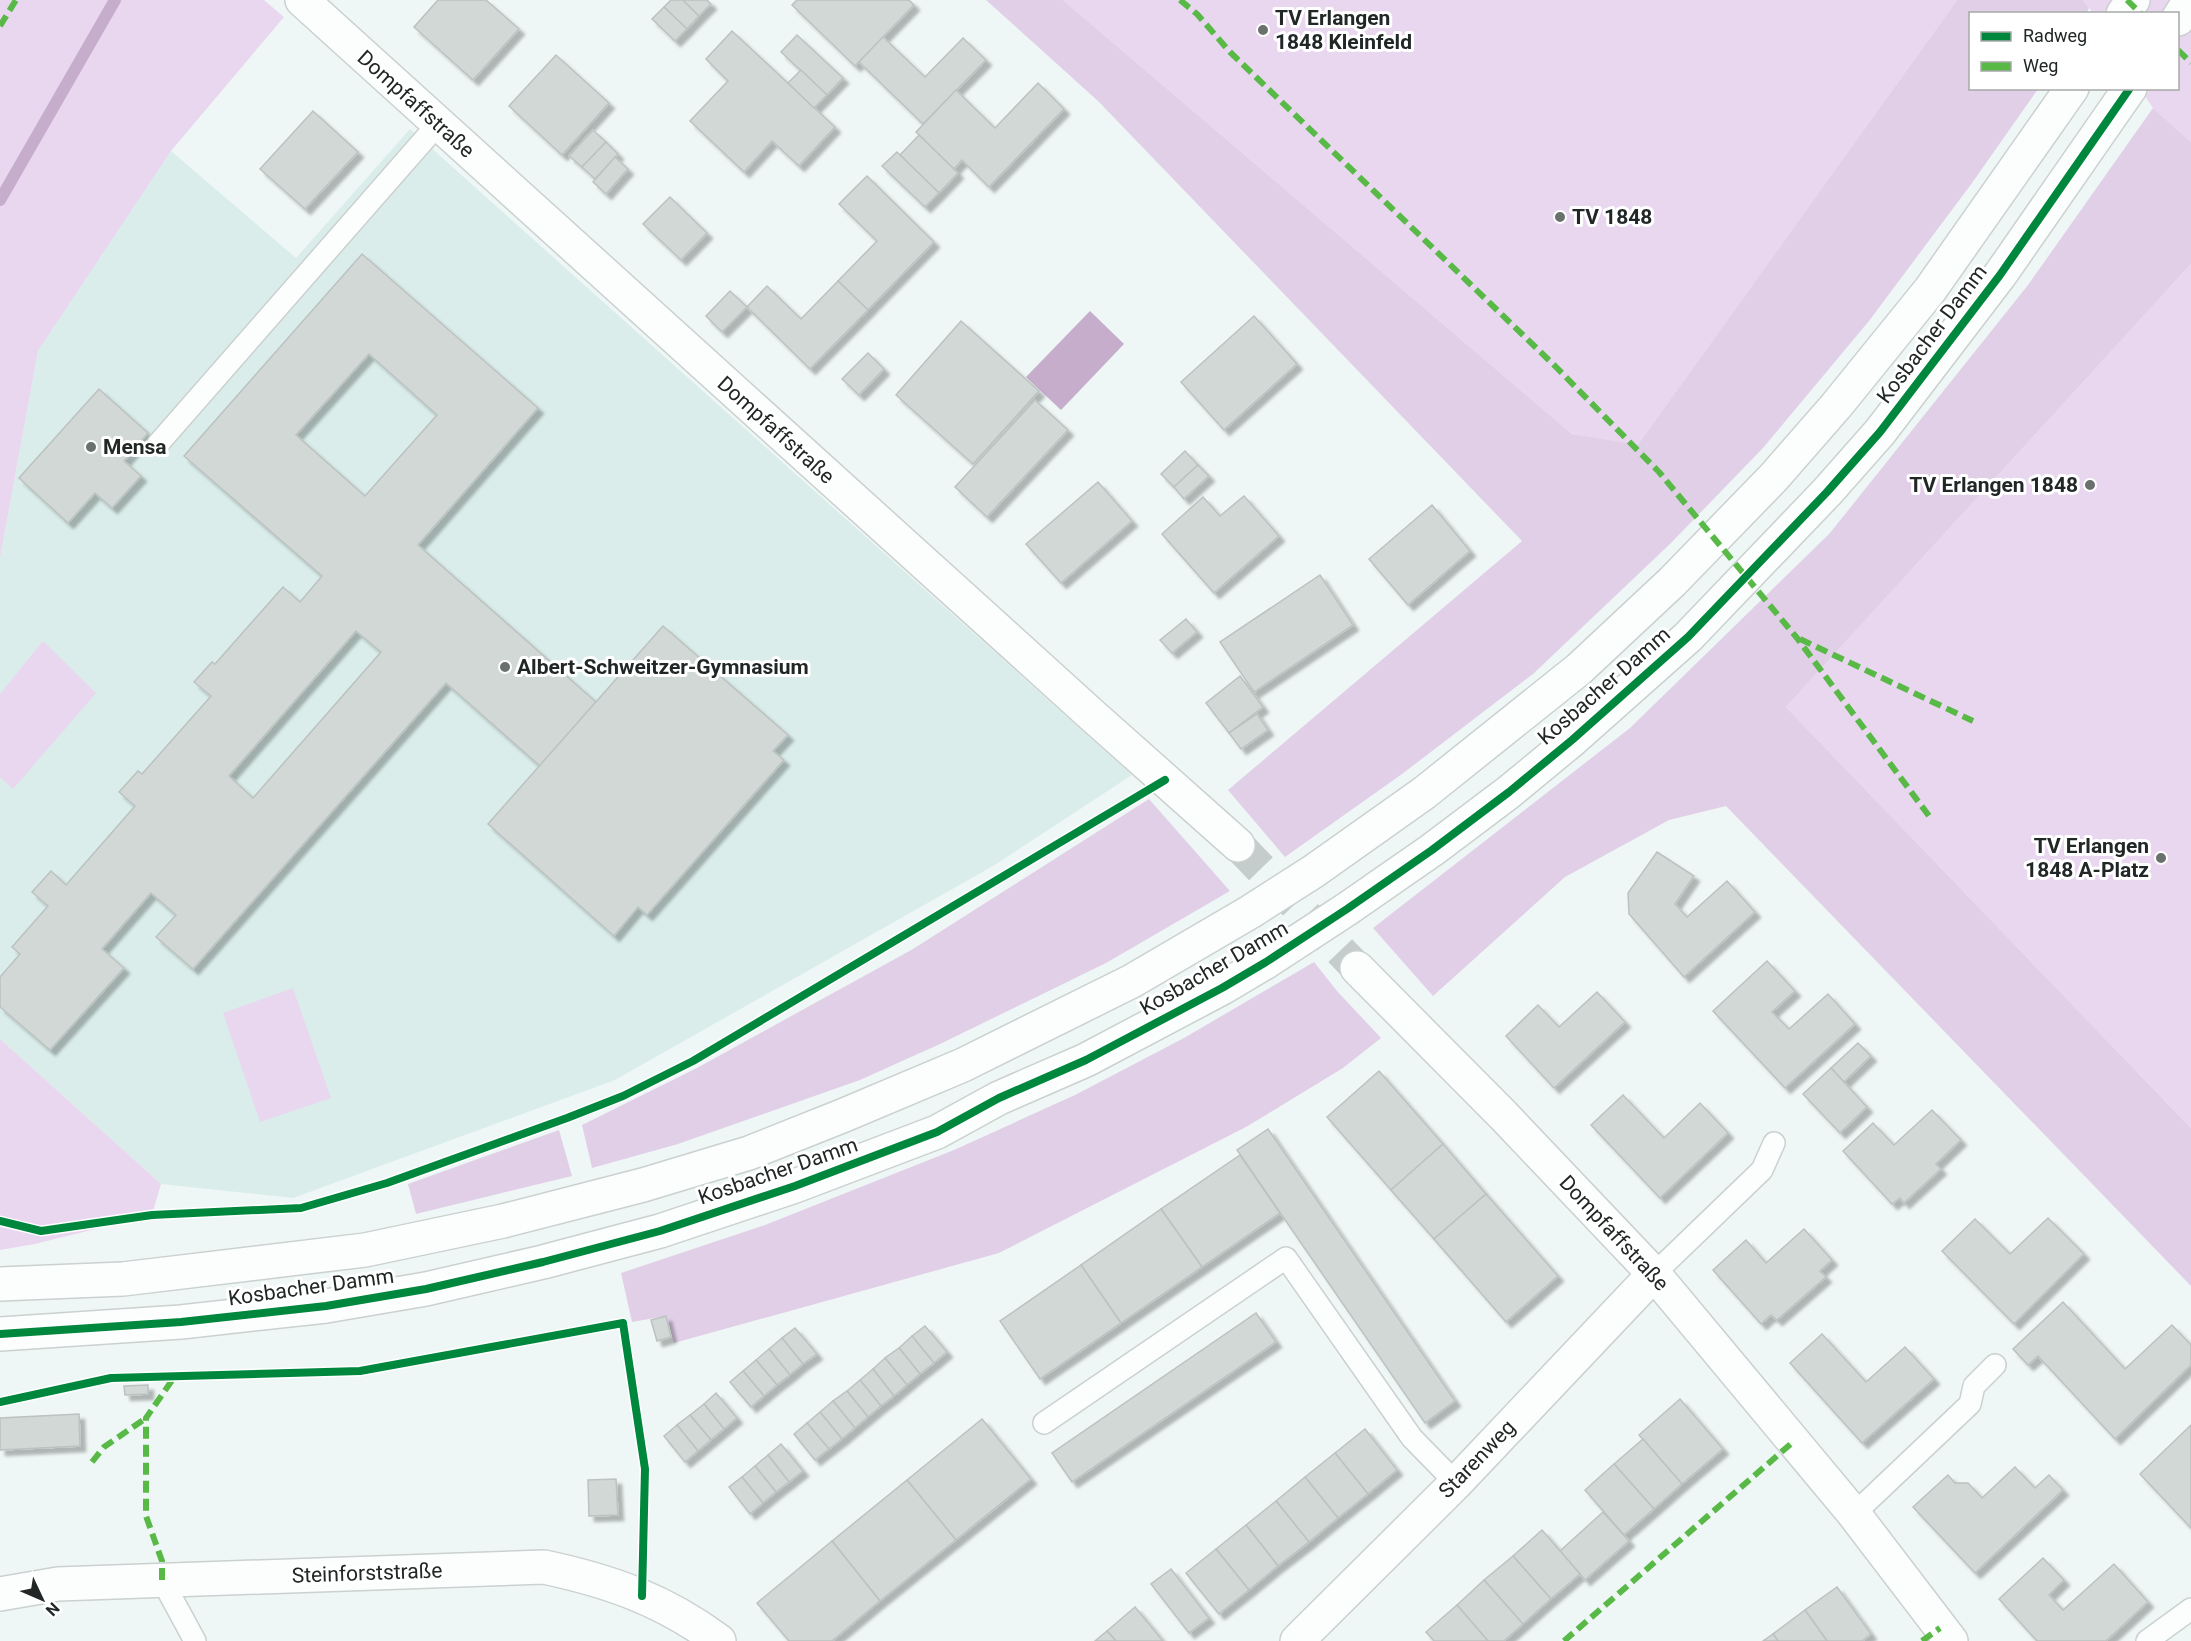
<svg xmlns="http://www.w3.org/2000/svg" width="2191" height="1641" viewBox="0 0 2191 1641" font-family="Roboto,sans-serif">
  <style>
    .built { fill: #daedea }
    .green { fill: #e9d7f0 }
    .forest { fill: #e1cfe8 }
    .water { fill: #c6adcc }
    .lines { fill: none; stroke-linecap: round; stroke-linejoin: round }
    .stream { stroke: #c6adcc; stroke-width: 12 }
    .building { fill: #d1d8d6; stroke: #bbc2c0; stroke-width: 1.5; fill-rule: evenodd; filter: url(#shadow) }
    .minor-tunnel { stroke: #c5cdcc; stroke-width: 33; stroke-dasharray: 33 16; stroke-linecap: butt }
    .service-casing { stroke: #cad1cf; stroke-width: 24 }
    .minor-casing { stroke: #cad1cf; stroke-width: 36 }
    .tertiary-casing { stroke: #cad1cf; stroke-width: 36 }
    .service { stroke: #fcfefe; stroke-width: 21 }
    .minor { stroke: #fcfefe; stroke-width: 33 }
    .tertiary { stroke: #fcfefe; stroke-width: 33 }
    .quiet { stroke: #58b947; stroke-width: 6; stroke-dasharray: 12 6; stroke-linecap: butt }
    .cycleway-casing { stroke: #fff; stroke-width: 11 }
    .cycleway { stroke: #00873e; stroke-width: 8 }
    .poi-dot { fill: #69706e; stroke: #fff; stroke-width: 2 }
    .labels { text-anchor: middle; stroke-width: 6; stroke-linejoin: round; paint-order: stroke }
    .poi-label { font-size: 21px; font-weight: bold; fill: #212726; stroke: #fff; text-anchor: start }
    .street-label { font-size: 21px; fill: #212726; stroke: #fff }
  </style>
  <defs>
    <filter id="shadow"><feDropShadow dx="5.5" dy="5.5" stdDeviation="1.5" flood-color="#0004"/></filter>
  </defs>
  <rect width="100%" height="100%" fill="#eef7f5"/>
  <polygon class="built" points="410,129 1132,775 993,866 615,1080 293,1198 161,1184 0,1039 0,558 38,351 171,151 296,258"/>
  <g class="green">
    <polygon points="0,0 264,0 284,17 171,151 38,351 0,558"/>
    <polygon points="1063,0 1957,0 1638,446 1572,434"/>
    <polygon points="2083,0 2191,0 2191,142 2153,108 2140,89 2178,88 2178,14 2093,13"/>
    <polygon points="2191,264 2191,1128 1786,707"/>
    <polygon points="43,641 96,693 13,789 0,777 0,694"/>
    <polygon points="293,988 331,1098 260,1122 223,1013"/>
    <polygon points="0,1039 161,1184 152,1215 35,1244 0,1250"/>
  </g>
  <g class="forest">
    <polygon points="986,0 1063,0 1572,434 1638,445 1957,0 2083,0 2089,8 2086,14 1970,14 1970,88 2038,89 1972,183 1869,321 1763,448 1670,544 1533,674 1402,774 1285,857 1228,790 1522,541 1098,101"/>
    <polygon points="2153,108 2191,142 2191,264 1786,707 2191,1128 2191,1286 1726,806 1669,820 1565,877 1433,996 1373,928 1630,728 1830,533 2028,285"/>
    <polygon points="1149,799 1230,891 1106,963 940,1044 860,1080 678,1144 592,1168 582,1125 697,1068 913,949"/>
    <polygon points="1314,962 1337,991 1381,1038 1343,1068 1246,1127 999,1253 674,1343 666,1316 632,1322 621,1273 765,1225 954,1150 1075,1095 1184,1038"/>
    <polygon points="559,1130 572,1176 416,1214 408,1184"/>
  </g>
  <polygon class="water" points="1090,311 1124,344 1061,410 1026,377"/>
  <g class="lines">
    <polyline class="stream" points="0,200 115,0"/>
  </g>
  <g class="building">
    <polygon points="438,0 486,0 519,29 473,80 414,27"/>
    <polygon points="671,0 683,0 699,16 687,29 664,7"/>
    <polygon points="683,0 707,0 711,4 699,16"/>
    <polygon points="797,0 909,0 914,5 855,66 792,5"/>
    <polygon points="664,7 687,29 675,41 652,19"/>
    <polygon points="732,31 835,127 799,166 772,141 744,172 690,121 728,81 706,59"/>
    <polygon points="797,35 843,78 827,95 781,52"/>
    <polygon points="883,37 925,77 963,38 986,60 923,124 859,62"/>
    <polygon points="556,55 609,103 562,155 509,106"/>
    <polygon points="801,70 827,95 814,108 788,83"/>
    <polygon points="1038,83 1064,109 989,187 962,160 954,169 916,132 956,90 995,128"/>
    <polygon points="313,111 358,152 305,209 260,169"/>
    <polygon points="593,130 606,142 582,167 569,156"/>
    <polygon points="919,135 958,173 939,193 900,155"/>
    <polygon points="606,142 618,154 595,179 582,167"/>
    <polygon points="897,152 939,193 925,207 882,166"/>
    <polygon points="615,157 628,169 606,194 593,182"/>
    <polygon points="867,176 934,242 868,310 838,281 877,241 839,204"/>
    <polygon points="670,197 707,233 681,260 643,224"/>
    <path d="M362,254L538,408L418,545L596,702L540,766L446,683L193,969L156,937L176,915L151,893L102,949L124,968L50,1050L0,1007V977L20,954L12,947L48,906L32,892L51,871L66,885L135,806L119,792L138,771L142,774L211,696L194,682L212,662L215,664L283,587L300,602L322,576L184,456ZM369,354L437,415L365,496L296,435ZM356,631L381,652L253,798L229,776Z"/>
    <polygon points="838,281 868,310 810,369 747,307 767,286 801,319"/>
    <polygon points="730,291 747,307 722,332 706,316"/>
    <polygon points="1254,316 1297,364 1224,430 1181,382"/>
    <polygon points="961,321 1039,391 973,464 896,395"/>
    <polygon points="868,353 884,369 859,395 842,379"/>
    <polygon points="99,389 148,433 124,461 141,476 112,508 95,493 68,523 19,478"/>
    <polygon points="1035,400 1068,430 987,517 955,487"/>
    <polygon points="1185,451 1198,465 1174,487 1161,474"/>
    <polygon points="1198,465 1209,476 1184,499 1174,487"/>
    <polygon points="1098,482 1132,521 1061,583 1026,544"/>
    <polygon points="1244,496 1279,536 1214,593 1162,534 1203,497 1220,516"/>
    <polygon points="1432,505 1470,551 1408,605 1369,559"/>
    <polygon points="1320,575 1353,625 1254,692 1220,642"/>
    <polygon points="1186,619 1197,632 1172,653 1160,640"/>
    <polygon points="663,626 788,735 773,751 784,760 647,915 638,907 614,936 488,824"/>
    <polygon points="1240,676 1263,707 1229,733 1206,703"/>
    <polygon points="1257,714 1268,730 1241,749 1229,733"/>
    <polygon points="1657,852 1694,876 1675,904 1687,917 1727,881 1755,912 1684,977 1629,914 1628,893"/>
    <polygon points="1767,961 1795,991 1772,1012 1789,1029 1828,994 1855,1024 1785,1088 1713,1011"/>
    <polygon points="1597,992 1625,1022 1554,1088 1506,1036 1538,1005 1559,1027"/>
    <polygon points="1858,1043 1871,1056 1844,1082 1831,1068"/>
    <polygon points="1831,1068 1867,1107 1840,1133 1803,1094"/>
    <polygon points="1379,1071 1443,1144 1391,1190 1327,1117"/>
    <polygon points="1623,1095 1664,1138 1700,1103 1728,1133 1660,1198 1591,1125"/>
    <polygon points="1932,1110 1961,1140 1936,1164 1941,1169 1904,1203 1900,1198 1892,1204 1843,1151 1873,1123 1894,1145"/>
    <polygon points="1268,1129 1455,1401 1425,1423 1237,1150"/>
    <polygon points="1443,1144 1486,1194 1434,1239 1391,1190"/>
    <polygon points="1240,1155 1280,1213 1202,1267 1161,1209"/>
    <polygon points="1486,1194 1558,1276 1506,1322 1434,1239"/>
    <polygon points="1161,1209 1202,1267 1121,1323 1081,1265"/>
    <polygon points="2048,1218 2084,1254 2014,1324 1942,1251 1975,1219 2010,1254"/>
    <polygon points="1804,1229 1832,1260 1820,1271 1826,1277 1777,1320 1771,1315 1761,1324 1713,1270 1746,1240 1766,1263"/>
    <polygon points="1081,1265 1121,1323 1040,1379 1000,1321"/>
    <polygon points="2063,1302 2125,1369 2172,1325 2191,1345 2191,1365 2115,1439 2038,1356 2028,1365 2013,1349"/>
    <polygon points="1256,1313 1276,1342 1072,1482 1052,1453"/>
    <polygon points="666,1316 671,1337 657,1341 651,1320"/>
    <polygon points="925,1326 947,1352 934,1363 912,1336"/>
    <polygon points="795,1328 817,1354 803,1364 782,1338"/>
    <polygon points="1822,1334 1866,1382 1905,1347 1934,1379 1862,1443 1790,1363"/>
    <polygon points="912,1336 934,1363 920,1374 899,1348"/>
    <polygon points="782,1338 803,1364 790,1375 769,1349"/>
    <polygon points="899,1348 920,1374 907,1385 885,1358"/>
    <polygon points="769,1349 790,1375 777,1385 756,1360"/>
    <polygon points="885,1358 907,1385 894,1396 873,1369"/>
    <polygon points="756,1360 777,1385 764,1396 743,1371"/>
    <polygon points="873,1369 894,1396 881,1406 860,1380"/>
    <polygon points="743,1371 764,1396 751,1407 730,1382"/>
    <polygon points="860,1380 881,1406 868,1417 847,1391"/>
    <polygon points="148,1385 148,1394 125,1395 124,1386"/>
    <polygon points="847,1391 868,1417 855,1428 833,1401"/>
    <polygon points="716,1393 737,1418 724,1429 704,1404"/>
    <polygon points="1680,1399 1723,1449 1682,1484 1639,1435"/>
    <polygon points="833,1401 855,1428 842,1439 820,1412"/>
    <polygon points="704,1404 724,1429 711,1440 690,1415"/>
    <polygon points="820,1412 842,1439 829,1449 807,1423"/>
    <polygon points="79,1414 80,1446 0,1450 0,1418"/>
    <polygon points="690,1415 711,1440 698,1451 677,1425"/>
    <polygon points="982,1419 1031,1479 956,1540 907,1480"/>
    <polygon points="807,1423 829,1449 815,1460 794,1434"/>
    <polygon points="677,1425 698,1451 685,1462 664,1436"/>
    <polygon points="2191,1425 2191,1528 2140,1474"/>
    <polygon points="1365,1429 1397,1470 1368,1494 1335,1453"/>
    <polygon points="1643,1439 1682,1484 1654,1509 1614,1464"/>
    <polygon points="781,1444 803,1471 789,1482 768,1455"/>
    <polygon points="1335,1453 1368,1494 1338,1518 1305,1477"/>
    <polygon points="768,1455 789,1482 776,1492 755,1466"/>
    <polygon points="1614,1464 1654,1509 1624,1535 1585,1490"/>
    <polygon points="755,1466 776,1492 763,1503 742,1477"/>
    <polygon points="2015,1467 2035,1488 2049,1475 2063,1490 1975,1573 1913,1507 1948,1475 1955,1483 1968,1483 1982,1498"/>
    <polygon points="742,1477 763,1503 750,1514 729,1487"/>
    <polygon points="1305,1477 1338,1518 1309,1542 1276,1501"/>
    <polygon points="616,1479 618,1515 589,1516 588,1480"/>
    <polygon points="907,1480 956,1540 880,1601 832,1541"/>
    <polygon points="1276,1501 1309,1542 1278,1566 1246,1525"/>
    <polygon points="1603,1512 1629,1541 1585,1580 1560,1551"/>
    <polygon points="1246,1525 1278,1566 1249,1590 1216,1549"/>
    <polygon points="1542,1530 1580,1574 1551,1599 1513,1556"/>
    <polygon points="832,1541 880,1601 832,1641 789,1641 757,1603"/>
    <polygon points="1216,1549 1249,1590 1219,1614 1186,1573"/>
    <polygon points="1513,1556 1551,1599 1523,1624 1484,1580"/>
    <polygon points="2043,1558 2064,1580 2049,1595 2063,1610 2114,1564 2148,1602 2106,1641 2037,1641 1999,1599"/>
    <polygon points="1171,1569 1209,1618 1189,1633 1151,1584"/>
    <polygon points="1484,1580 1523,1624 1504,1641 1488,1641 1457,1605"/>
    <polygon points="1837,1587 1871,1634 1862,1641 1827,1641 1805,1610"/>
    <polygon points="1457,1605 1488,1641 1434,1641 1426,1632"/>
    <polygon points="1135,1607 1163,1641 1116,1641 1107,1631"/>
    <polygon points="1805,1610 1827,1641 1778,1641 1773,1634"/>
    <polygon points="1107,1631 1116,1641 1095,1641"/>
    <polygon points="1773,1634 1778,1641 1763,1641"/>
  </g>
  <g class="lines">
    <polyline class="minor-tunnel" points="1238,845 1357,968"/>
    <g class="service-casing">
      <g id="service">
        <polyline points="158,444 438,124"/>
        <polyline points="1654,1274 1762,1170 1774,1143"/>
        <polyline points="1044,1423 1286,1258 1412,1438 1456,1483"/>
        <polyline points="1854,1514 1970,1404 1974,1386 1995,1365"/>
        <polyline points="162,1580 195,1641"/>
        <polyline points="2147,1641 2191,1609"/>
      </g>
    </g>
    <g class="minor-casing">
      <g id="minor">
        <polyline points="302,0 1093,716 1238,845"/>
        <polyline points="1357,968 1503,1115 1654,1274 1854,1514 1951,1641"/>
        <path d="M0,1594L58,1584L544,1567C610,1581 664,1600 719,1641"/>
        <polyline points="1297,1641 1456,1483 1654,1274"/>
      </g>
    </g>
    <g class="tertiary-casing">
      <g id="tertiary">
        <polyline points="2123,14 2133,0"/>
        <polyline points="2178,19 2190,0"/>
        <polyline points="0,1284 123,1279 365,1250 503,1221 643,1185 749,1153 842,1116 963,1065 1132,981 1250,912 1314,871 1424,793 1579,669 1672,582 1774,477 1836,406 1930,290 2072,88"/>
        <polyline points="0,1334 181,1322 326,1306 426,1289 543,1262 660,1231 795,1186 937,1132 999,1098 1086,1060 1222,988 1266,962 1347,909 1432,850 1509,792 1572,740 1688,637 1827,492 1880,432 2000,275 2130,88"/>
      </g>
    </g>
    <use href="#service" class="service"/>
    <use href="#minor" class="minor"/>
    <use href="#tertiary" class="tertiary"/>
    <g class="quiet">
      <polyline points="1180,0 1197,14 1230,52 1555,366 1659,472 1797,638 1932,820"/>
      <polyline points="2127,0 2141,14"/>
      <polyline points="0,26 16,0"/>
      <polyline points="2178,50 2191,63"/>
      <polyline points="1800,639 1973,721"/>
      <polyline points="92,1462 104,1447 146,1418"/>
      <polyline points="162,1580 162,1561 146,1516 146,1418 175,1376"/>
      <polyline points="1564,1641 1793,1442"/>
      <polyline points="1922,1641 1940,1628"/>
    </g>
    <g class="cycleway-casing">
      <g id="cycleway">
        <polyline points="0,1221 41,1231 152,1215 301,1208 387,1183 567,1118 623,1096 693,1061 1165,780"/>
        <polyline points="0,1334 181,1322 326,1306 426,1289 543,1262 660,1231 795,1186 937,1132 999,1098 1086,1060 1222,988 1266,962 1347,909 1432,850 1509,792 1572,740 1688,637 1827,492 1880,432 2000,275 2130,88"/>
        <polyline points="0,1402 111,1378 360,1371 623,1323 645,1469 642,1596"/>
      </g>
    </g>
    <use href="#cycleway" class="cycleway"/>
  </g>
  <g class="poi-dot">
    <circle cx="1263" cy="30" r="6"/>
    <circle cx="1560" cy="217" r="6"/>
    <circle cx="91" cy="447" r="6"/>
    <circle cx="2090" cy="485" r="6"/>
    <circle cx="505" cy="667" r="6"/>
    <circle cx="2161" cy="858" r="6"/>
  </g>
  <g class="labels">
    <g class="poi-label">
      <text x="1275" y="25">TV Erlangen<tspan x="1275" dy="24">1848 Kleinfeld</tspan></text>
      <text x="1572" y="224">TV 1848</text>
      <text x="103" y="454">Mensa</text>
      <text x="2078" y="492" text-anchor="end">TV Erlangen 1848</text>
      <text x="517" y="674">Albert-Schweitzer-Gymnasium</text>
      <text x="2149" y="853" text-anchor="end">TV Erlangen<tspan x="2149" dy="24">1848 A-Platz</tspan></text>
    </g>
    <g class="street-label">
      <text transform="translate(416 104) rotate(42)" y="7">Dompfaffstraße</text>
      <text transform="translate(1932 334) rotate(-53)" y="7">Kosbacher Damm</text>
      <text transform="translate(776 430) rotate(42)" y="7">Dompfaffstraße</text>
      <text transform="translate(1604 686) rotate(-41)" y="7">Kosbacher Damm</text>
      <text transform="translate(1214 968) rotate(-30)" y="7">Kosbacher Damm</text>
      <text transform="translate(778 1171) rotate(-19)" y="7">Kosbacher Damm</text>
      <text transform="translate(1614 1233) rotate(47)" y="7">Dompfaffstraße</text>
      <text transform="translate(311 1287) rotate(-8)" y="7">Kosbacher Damm</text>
      <text transform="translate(1477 1459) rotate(-46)" y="7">Starenweg</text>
      <text transform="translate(367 1573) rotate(-2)" y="7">Steinforststraße</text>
    </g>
  </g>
  <rect x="1969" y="12" width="210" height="78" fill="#ffffff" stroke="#a6a9a8" stroke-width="1.5"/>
  <rect x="1981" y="32" width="30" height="9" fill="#00873e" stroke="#a6a9a8" stroke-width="1.5"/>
  <text x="2023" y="42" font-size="18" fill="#212726">Radweg</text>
  <rect x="1981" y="62" width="30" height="9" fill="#58b947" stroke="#a6a9a8" stroke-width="1.5"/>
  <text x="2023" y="72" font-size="18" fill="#212726">Weg</text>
  <g transform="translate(42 1599) rotate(134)" stroke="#ffffff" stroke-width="4.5" paint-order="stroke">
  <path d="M0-4.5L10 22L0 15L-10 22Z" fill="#212726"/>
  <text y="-9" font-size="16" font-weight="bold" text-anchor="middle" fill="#212726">N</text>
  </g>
</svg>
